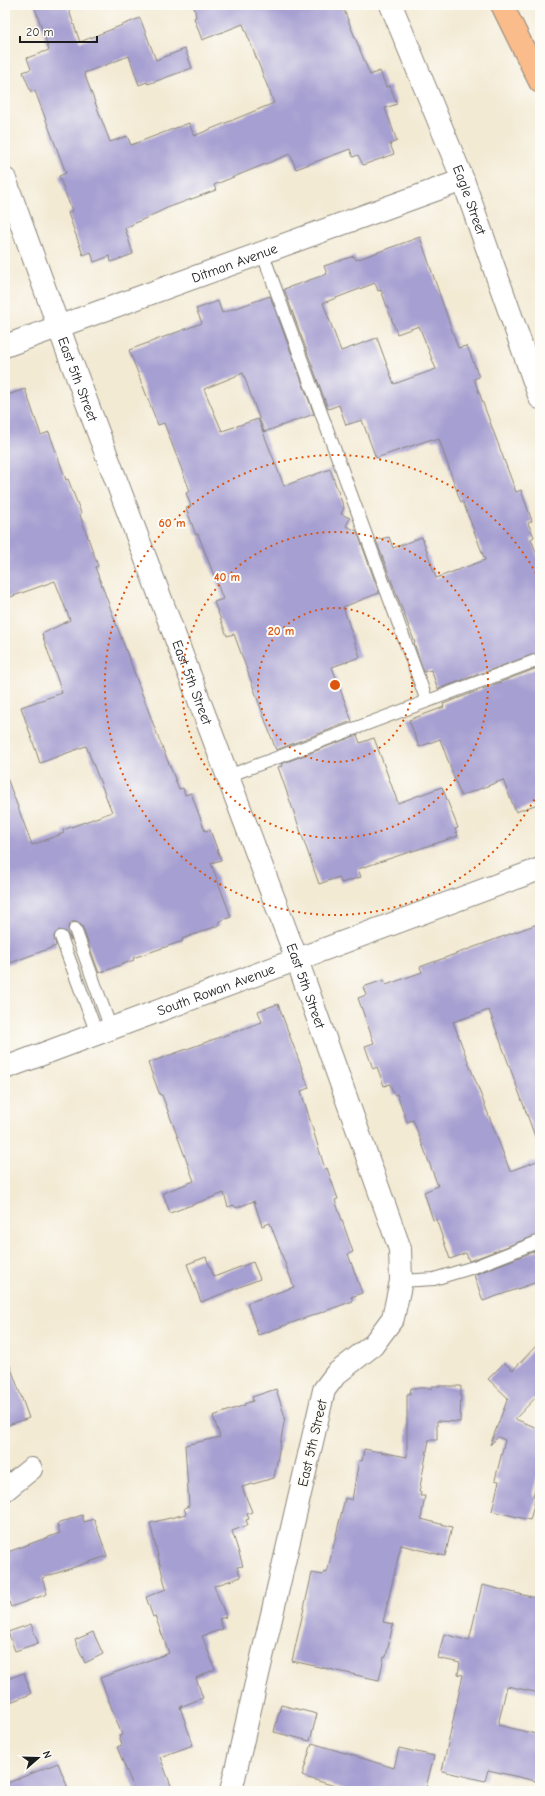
<svg xmlns="http://www.w3.org/2000/svg" width="545" height="1796" viewBox="0 0 545 1796" font-family="'Comic Neue',sans-serif">
  <style>
    .building { fill: #a69fd1; fill-rule: evenodd }
    .lines { fill: none; stroke-linecap: round; stroke-linejoin: round }
    .lane-casing { stroke: #888378; stroke-width: 14 }
    .street-casing { stroke: #888378; stroke-width: 24 }
    .highway-casing { stroke: #888378; stroke-width: 24 }
    .lane { stroke: #fff; stroke-width: 12 }
    .street { stroke: #fff; stroke-width: 22 }
    .highway { stroke: #fabc8b; stroke-width: 22 }
    .ring { fill: none; stroke: #de560d; stroke-width: 2; stroke-dasharray: 2 4 }
    .labels { text-anchor: middle; stroke-width: 4; stroke-linejoin: round; paint-order: stroke }
    .street-label { font-size: 14px; fill: #1c1c1c; stroke: #fdfcf7 }
    .centre { fill: #de560d; stroke: #fdfcf7; stroke-width: 2 }
    .ring-label { font-size: 12px; text-anchor: middle; font-weight: bold; fill: #de560d; stroke: #fdfcf7; stroke-width: 4; stroke-linejoin: round; paint-order: stroke }
  </style>
  <rect width="100%" height="100%" fill="#fdfcf7"/>
  <filter id="ink" filterUnits="userSpaceOnUse"><feTurbulence type="fractalNoise" baseFrequency=".025" numOctaves="2"/><feDisplacementMap in="SourceGraphic" scale="8" xChannelSelector="R" yChannelSelector="G"/><feConvolveMatrix kernelMatrix="1 2 1 2 8 2 1 2 1" color-interpolation-filters="sRGB"/></filter>
  <filter id="wash" filterUnits="userSpaceOnUse"><feTurbulence type="fractalNoise" baseFrequency=".012" numOctaves="4" result="noise"/><feDisplacementMap in="SourceGraphic" scale="16" xChannelSelector="R" yChannelSelector="G"/><feGaussianBlur stdDeviation="0.9" result="paint"/><feColorMatrix in="noise" values="0 0 0 0 0 0 0 0 0 0 0 0 0 0 0 0 0 1.4 0 .05"/><feComposite in="paint" operator="in"/></filter>
  <g filter="url(#wash)">
    <rect width="100%" height="100%" fill="#f3ead4"/>
    <g id="blocks">
      <g class="building">
        <polygon points="34,5 67,5 80,42 140,18 156,60 185,49 192,68 148,84 147,82 139,85 129,56 84,73 110,142 127,136 131,145 189,123 194,136 274,103 243,24 202,40 194,18 196,17 194,5 342,5 370,75 380,71 386,87 390,86 397,104 385,108 397,141 390,144 394,154 363,165 358,155 353,157 350,149 296,169 290,154 214,185 216,190 167,208 125,228 133,254 111,262 110,256 94,262 91,252 83,255 68,213 72,211 59,176 66,173 35,91 31,92 23,72 31,69 27,58 49,50"/>
        <path d="M420,237L458,348L466,346L467,348H468L479,377L474,379L516,492L521,490L532,521L528,523L534,537L531,539L540,563V652L438,689L431,670L424,672L414,643H415L376,540L389,537L393,548L422,537L436,578L485,560L463,502H461L460,500L439,439L433,441L432,439L376,458L362,420L346,425L339,405L328,409L284,289L327,274L324,266L354,256L356,260ZM375,283L378,291L381,290L397,334L419,326L436,369L394,384L377,338L341,351L323,303Z"/>
        <polygon points="270,296 314,414 264,432 243,373 204,389 222,431 258,419 284,486 330,469 344,508 341,514 350,518 346,526 357,531 379,593 343,607 360,657 332,667 352,721 276,750 234,634 227,636 214,602 223,599 198,534 196,535 186,508 191,506 186,493 190,491 164,423 158,425 129,350 202,323 196,309 218,301 222,313"/>
        <polygon points="25,389 41,435 49,432 66,480 68,479 81,513 80,515 98,566 95,567 157,734 179,789 183,788 185,795 191,793 205,831 210,830 221,860 211,863 231,917 219,921 220,925 182,939 183,941 133,958 134,960 99,973 82,926 76,922 72,922 68,927 71,940 66,932 59,930 54,936 56,946 5,965 5,778 7,778 32,845 64,833 63,830 112,812 86,746 40,763 21,707 62,693 42,634 70,620 55,581 5,599 5,396"/>
        <polygon points="540,667 540,803 516,812 503,780 461,796 440,739 419,747 409,720 444,707 443,704"/>
        <polygon points="357,735 360,743 374,738 398,803 442,787 458,828 455,829 458,836 358,869 361,877 341,883 339,877 319,884 278,767 282,766 281,764"/>
        <polygon points="540,923 540,1141 537,1142 489,1010 453,1022 510,1171 540,1160 540,1234 469,1261 466,1253 450,1259 436,1219 433,1220 424,1192 438,1186 413,1120 407,1122 397,1094 394,1095 390,1084 384,1086 377,1067 373,1069 365,1046 374,1043 358,998 366,995 363,987 384,980 386,985 422,972 420,967"/>
        <polygon points="278,1004 309,1088 301,1091 325,1169 327,1168 338,1199 335,1200 353,1252 348,1254 362,1293 351,1297 353,1301 258,1335 247,1303 294,1287 270,1223 262,1226 254,1201 236,1208 234,1205 228,1207 224,1193 170,1213 163,1193 194,1181 162,1095 160,1095 148,1063 262,1022 258,1011"/>
        <polygon points="540,1249 540,1281 483,1301 474,1275"/>
        <polygon points="206,1257 214,1277 253,1262 260,1279 201,1302 187,1264"/>
        <polygon points="540,1342 540,1393 515,1419 540,1429 540,1470 533,1496 536,1497 530,1520 492,1511 499,1481 495,1480 505,1440 498,1437 490,1445 508,1398 488,1379 504,1363 513,1370"/>
        <polygon points="8,1360 29,1418 5,1426 5,1361"/>
        <polygon points="432,1386 461,1386 460,1422 437,1421 437,1440 429,1440 419,1492 421,1492 420,1496 425,1496 421,1519 452,1527 445,1556 401,1545 383,1622 393,1624 386,1657 384,1657 379,1680 292,1661 312,1573 323,1575 324,1572 327,1573 345,1498 352,1500 359,1460 362,1461 364,1449 407,1457 407,1394 410,1394 411,1388 432,1388"/>
        <polygon points="276,1389 285,1417 274,1478 242,1487 252,1512 247,1514 249,1519 246,1520 248,1525 232,1531 243,1566 237,1567 241,1577 214,1586 226,1617 219,1619 223,1629 202,1636 215,1669 196,1678 203,1698 180,1707 193,1745 160,1757 173,1791 135,1791 117,1747 122,1745 119,1736 122,1735 100,1678 169,1653 155,1616 153,1617 146,1597 166,1589 150,1523 186,1514 184,1508 189,1506 185,1445 220,1437 213,1416 245,1405 244,1404 253,1401 252,1397"/>
        <polygon points="82,1515 84,1522 94,1519 107,1556 42,1578 47,1594 11,1607 5,1591 5,1553 60,1533 57,1524"/>
        <polygon points="482,1585 540,1599 540,1693 507,1686 498,1725 540,1735 540,1782 488,1770 485,1781 442,1771 463,1675 458,1674 460,1663 438,1658 444,1634 469,1641"/>
        <polygon points="31,1624 38,1643 15,1651 8,1632"/>
        <polygon points="93,1632 103,1654 85,1663 75,1640"/>
        <polygon points="24,1673 31,1694 5,1704 5,1680"/>
        <polygon points="281,1705 317,1714 310,1741 274,1732"/>
        <polygon points="312,1743 394,1768 399,1748 434,1756 425,1791 351,1791 302,1776"/>
        <polygon points="58,1763 69,1791 5,1791 5,1784"/>
      </g>
    </g>
  </g>
  <g filter="url(#ink)">
    <use href="#blocks" fill-opacity="0" stroke="#888378" stroke-width="1"/>
    <g class="lines">
      <g class="lane-casing">
        <g id="lane">
          <polyline points="262,252 427,701"/>
          <polyline points="228,776 540,659"/>
          <polyline points="75,929 111,1029"/>
          <polyline points="61,937 97,1034"/>
          <polyline points="401,1281 434,1279 474,1267 540,1241"/>
        </g>
      </g>
      <g class="street-casing">
        <g id="street">
          <path id="s1" d="M391,5L463,180L540,398"/>
          <path id="s2" d="M5,179L67,350L297,960L400,1249L401,1281L393,1318L373,1345L336,1374L324,1390L231,1791"/>
          <path id="s3" d="M5,346L463,180"/>
          <path id="s4" d="M5,1068L540,869"/>
          <polyline points="5,1490 31,1469"/>
        </g>
      </g>
      <g class="highway-casing">
        <polyline id="highway" points="502,5 540,82"/>
      </g>
      <use href="#lane" class="lane"/>
      <use href="#street" class="street"/>
      <use href="#highway" class="highway"/>
    </g>
  </g>
  <g class="ring">
    <circle cx="335" cy="685" r="77"/>
    <circle cx="335" cy="685" r="153"/>
    <path d="M540 789A230 230 0 1 1 540 581"/>
  </g>
  <g class="labels">
    <g class="street-label">
      <text dy="5" stroke="none"><textPath href="#s1" startOffset="210">Eagle Street</textPath></text>
      <text dy="5" stroke="none"><textPath href="#s3" startOffset="244">Ditman Avenue</textPath></text>
      <text dy="5" stroke="none"><textPath href="#s2" startOffset="213">East 5th Street</textPath></text>
      <text dy="5" stroke="none"><textPath href="#s2" startOffset="537">East 5th Street</textPath></text>
      <text dy="5" stroke="none"><textPath href="#s2" startOffset="861">East 5th Street</textPath></text>
      <text dy="5" stroke="none"><textPath href="#s4" startOffset="225">South Rowan Avenue</textPath></text>
      <text transform="translate(312 1443) rotate(-77)" y="5">East 5th Street</text>
    </g>
  </g>
  <circle cx="335" cy="685" r="6" class="centre"/>
  <g class="ring-label">
    <text x="172" y="527">60 m</text>
    <text x="227" y="581">40 m</text>
    <text x="281" y="635">20 m</text>
  </g>
  <rect width="545" height="1796" fill="none" stroke="#fdfcf7" stroke-width="20"/>
  <g transform="translate(38 1758) rotate(70)" stroke="#fdfcf7" stroke-width="3" paint-order="stroke">
  <path d="M0-3L7 15L0 10L-7 15Z" fill="#1c1c1c"/>
  <text y="-6" font-size="11" font-weight="bold" text-anchor="middle" fill="#1c1c1c">N</text>
  </g>
  <path d="M20 36v6h77v-6" fill="none" stroke="#1c1c1c" stroke-width="2"/>
  <text x="26" y="36" font-size="12" fill="#1c1c1c" stroke="#fdfcf7" stroke-width="3" paint-order="stroke">20 m</text>
</svg>
